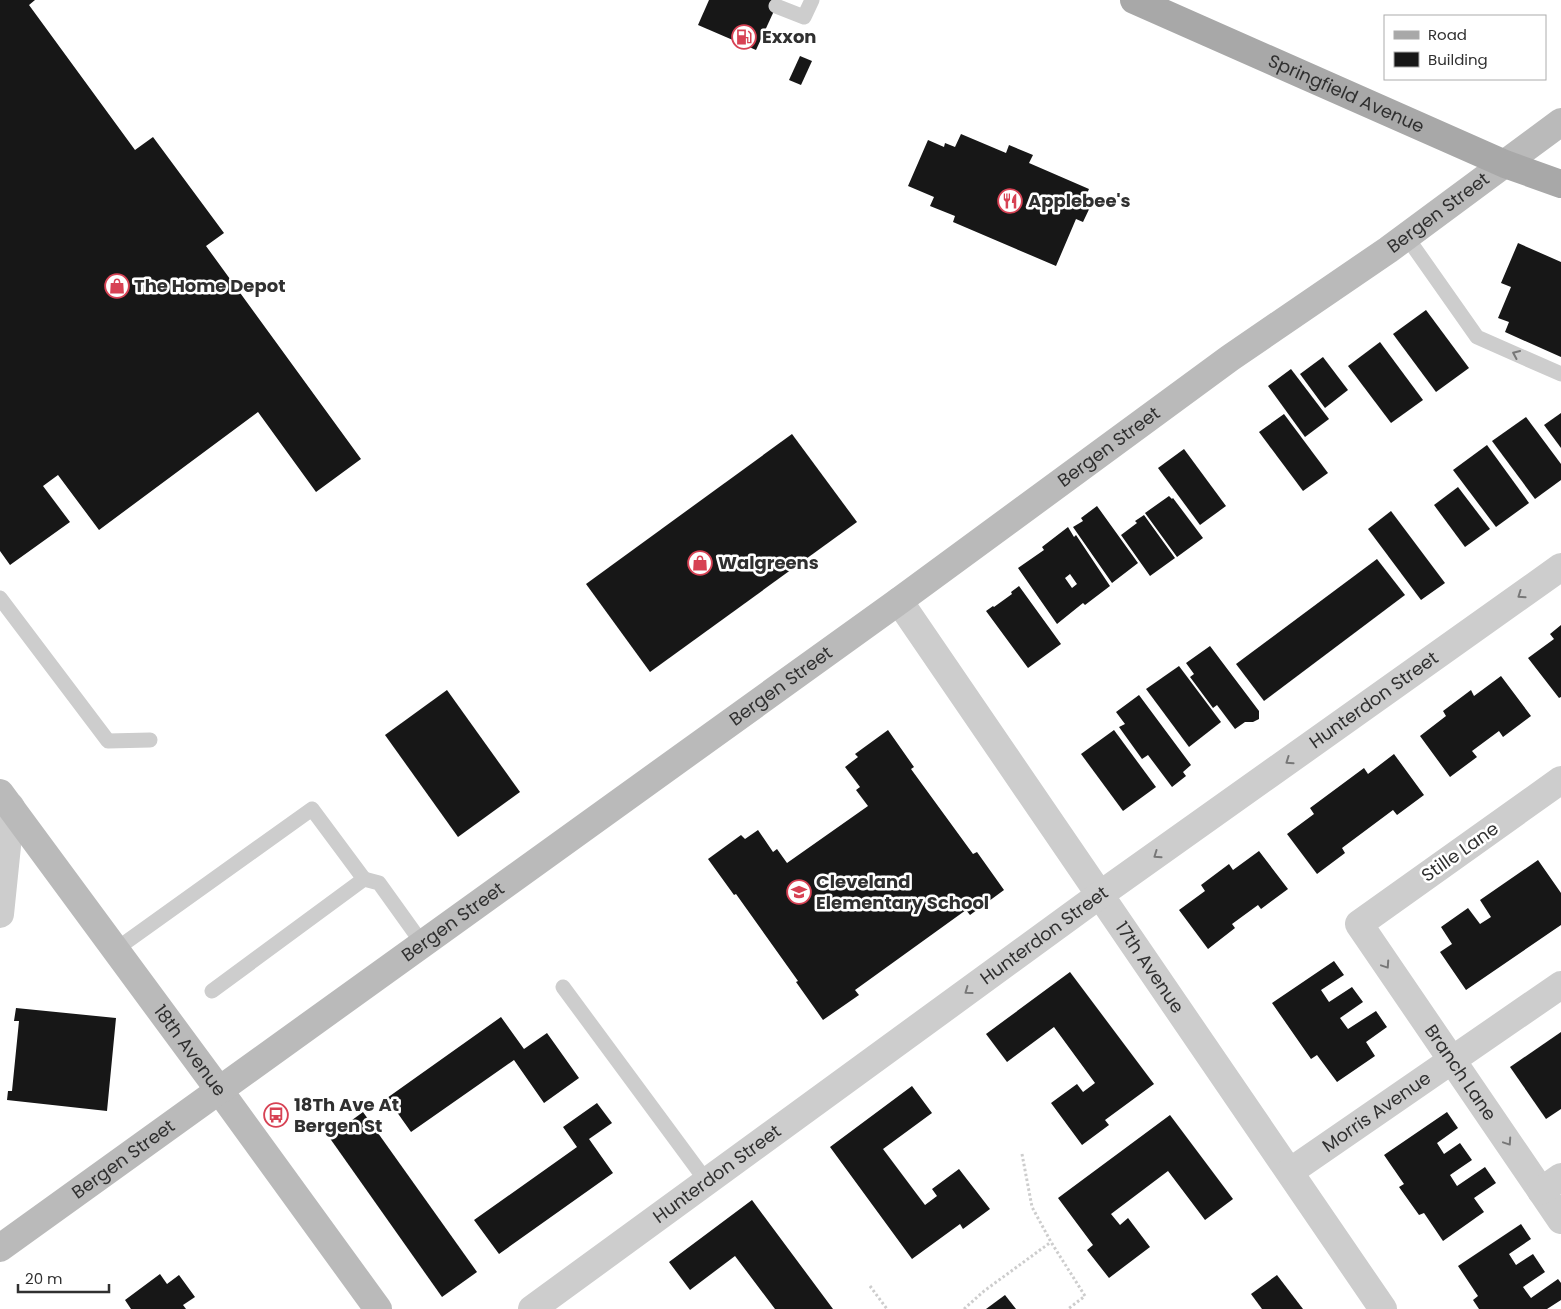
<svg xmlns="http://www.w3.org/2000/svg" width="1561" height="1309" viewBox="0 0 1561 1309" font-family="Poppins,sans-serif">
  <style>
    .building { fill: #171717; fill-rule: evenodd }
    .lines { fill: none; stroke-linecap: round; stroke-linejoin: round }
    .path { stroke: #cdcdcd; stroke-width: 3; stroke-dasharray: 2.5 2.5; stroke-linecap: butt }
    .lane { stroke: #cdcdcd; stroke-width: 15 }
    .street { stroke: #cdcdcd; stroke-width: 28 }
    .secondary { stroke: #bababa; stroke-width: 28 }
    .primary { stroke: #a8a8a8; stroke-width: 28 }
    .oneway { stroke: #777 }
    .labels { text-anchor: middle; stroke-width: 5; stroke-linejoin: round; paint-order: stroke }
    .poi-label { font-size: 18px; font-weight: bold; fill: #303030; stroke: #fff; text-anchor: start }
    .street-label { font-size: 18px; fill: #303030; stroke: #fff }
  </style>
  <rect width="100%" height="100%" fill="#fff"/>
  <g class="building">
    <polygon points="0,0 35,0 29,5 135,150 153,137 224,233 206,246 361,459 316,492 258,412 99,530 58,475 43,486 70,522 10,565 0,551"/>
    <polygon points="709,0 779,0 756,50 698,25"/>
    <polygon points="800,56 812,61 801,85 789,80"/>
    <polygon points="961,134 1006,153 1009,145 1033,155 1029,163 1089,189 1084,200 1092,203 1083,222 1076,219 1056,266 953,222 955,216 930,206 934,197 908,186 928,140 944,147 945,143 955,147"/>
    <polygon points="1518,243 1561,262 1561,357 1505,332 1509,322 1498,318 1511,287 1501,283"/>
    <polygon points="1426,310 1469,368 1436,392 1393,334"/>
    <polygon points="1380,342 1423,400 1391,423 1348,366"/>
    <polygon points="1323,357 1348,390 1325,408 1300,374"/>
    <polygon points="1291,369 1329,419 1305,437 1268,386"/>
    <polygon points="1561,413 1561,448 1544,425"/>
    <polygon points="1284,414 1328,473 1303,491 1259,432"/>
    <polygon points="1526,417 1561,464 1561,480 1535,499 1492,441"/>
    <polygon points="792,434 857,522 650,672 586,584"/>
    <polygon points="1487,445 1529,503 1496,527 1453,470"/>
    <polygon points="1184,449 1226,506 1200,525 1158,468"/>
    <polygon points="1458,487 1490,529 1465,547 1434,505"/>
    <polygon points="1169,496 1172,499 1173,498 1203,538 1177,557 1145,513"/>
    <polygon points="1097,506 1138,563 1112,583 1073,527 1083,521 1081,518"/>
    <polygon points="1391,511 1445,583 1421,600 1368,529"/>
    <polygon points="1144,515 1175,558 1150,576 1121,535 1137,523 1135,521"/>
    <path d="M1068,527L1074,537L1076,535L1110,586L1085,605L1083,603L1057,624L1018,568L1044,550L1042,547ZM1070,574L1077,584L1072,588L1065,578Z"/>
    <polygon points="1377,559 1405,595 1264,701 1236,664"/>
    <polygon points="1019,586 1061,644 1028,668 986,611 993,606 994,607 1012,594 1011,592"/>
    <polygon points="1561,625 1561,697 1559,698 1528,658 1554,639 1550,634"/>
    <polygon points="1210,646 1259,711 1259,719 1253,722 1245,722 1235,729 1217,705 1213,708 1190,677 1194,674 1186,663"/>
    <polygon points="1179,666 1221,722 1189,747 1146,689"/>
    <polygon points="1501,676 1531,716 1503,737 1499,731 1472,751 1477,757 1450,777 1420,736 1446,716 1443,711 1471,690 1474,696"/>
    <polygon points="447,690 520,792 458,837 385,735"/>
    <polygon points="1139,695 1191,765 1183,772 1186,776 1172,787 1148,755 1142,759 1119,727 1125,724 1116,712"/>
    <polygon points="888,730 914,767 911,769 973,854 977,852 1004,890 970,915 966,910 855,990 859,995 823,1020 796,982 798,981 736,894 734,895 708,859 741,835 745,839 758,830 773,852 777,849 787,863 868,806 856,790 860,787 845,767 858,757 855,754"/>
    <polygon points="1114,730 1156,787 1123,811 1081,754"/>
    <polygon points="1394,754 1424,795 1397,815 1393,810 1342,848 1345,853 1317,874 1287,834 1314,814 1310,808 1364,768 1368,774"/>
    <polygon points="1259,851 1288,889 1261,909 1258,905 1232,924 1235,928 1208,949 1179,910 1205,891 1201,885 1229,864 1233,870"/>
    <polygon points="1538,860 1561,893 1561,925 1466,990 1440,952 1452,944 1441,927 1468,908 1480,924 1491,917 1480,900"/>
    <polygon points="1334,961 1344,975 1321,990 1329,1002 1352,987 1363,1002 1340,1018 1348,1029 1376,1011 1387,1027 1366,1042 1375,1056 1337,1082 1317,1055 1311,1059 1272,1003"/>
    <polygon points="1070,972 1154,1084 1105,1120 1109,1125 1082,1145 1051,1103 1077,1084 1083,1092 1095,1083 1054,1027 1007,1062 986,1034"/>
    <polygon points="16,1008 116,1018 107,1111 7,1100 8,1091 12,1091 19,1021 14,1021"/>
    <polygon points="501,1017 524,1049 547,1033 579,1078 544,1103 514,1060 411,1132 387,1098"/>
    <polygon points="1561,1032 1561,1109 1546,1119 1510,1067"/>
    <polygon points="912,1086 932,1113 883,1149 925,1205 937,1196 932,1189 959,1169 990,1209 963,1229 960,1224 912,1259 830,1147"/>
    <polygon points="597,1103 612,1123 589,1139 613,1173 499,1254 474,1220 577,1147 563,1127"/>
    <polygon points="363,1112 477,1272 442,1297 329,1137"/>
    <polygon points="1447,1112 1458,1128 1437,1143 1444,1154 1460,1143 1472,1160 1450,1175 1457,1186 1485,1167 1496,1183 1474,1198 1484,1212 1443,1241 1424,1213 1419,1215 1399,1187 1404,1184 1384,1155"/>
    <polygon points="1170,1115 1233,1199 1205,1220 1168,1171 1111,1214 1120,1225 1128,1218 1150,1247 1109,1278 1087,1250 1093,1245 1058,1198"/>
    <polygon points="752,1200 833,1309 775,1309 735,1256 690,1290 669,1262"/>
    <polygon points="1521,1224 1531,1239 1509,1254 1516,1265 1533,1254 1545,1272 1523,1287 1531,1298 1558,1279 1561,1283 1561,1300 1547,1309 1479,1309 1473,1300 1478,1296 1458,1266"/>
    <polygon points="160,1274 167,1284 179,1275 195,1297 183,1305 186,1309 131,1309 125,1300"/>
    <polygon points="1277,1275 1303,1309 1262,1309 1251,1294"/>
    <polygon points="1005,1295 1016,1309 986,1309"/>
  </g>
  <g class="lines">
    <g class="path">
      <polyline points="1022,1154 1032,1207 1051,1242 1085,1296 1068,1309"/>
      <polyline points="870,1286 887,1309"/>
      <polyline points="964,1309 984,1291 1051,1242"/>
    </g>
    <g class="lane">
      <polyline points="776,6 804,17 812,0"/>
      <polyline points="1406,236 1477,337 1561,374"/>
      <polyline points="0,598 108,741 150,740"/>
      <polyline points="364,879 379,883 422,943"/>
      <polyline points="115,950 312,809 364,879 212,991"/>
      <polyline points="563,987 707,1182"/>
    </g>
    <g class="street">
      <path id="s1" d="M899,601L1383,1309"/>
      <path id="s2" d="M1561,780L1359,924L1561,1220"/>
      <polyline points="0,914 11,807"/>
      <path id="s3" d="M1291,1171L1561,985"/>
      <polyline points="1541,1191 1561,1177"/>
      <path id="s4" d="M532,1309L1101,894L1561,567"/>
    </g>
    <g class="secondary">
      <path id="s5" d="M0,793L219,1090L378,1309"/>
      <path id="s6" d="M0,1248L899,601L1230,358L1388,250L1561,122"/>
    </g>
    <path class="primary" id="s7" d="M1134,0L1505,164L1561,184"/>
  </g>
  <defs><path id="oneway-chevron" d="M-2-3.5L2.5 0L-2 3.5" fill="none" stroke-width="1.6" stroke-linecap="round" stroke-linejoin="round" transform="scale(1.25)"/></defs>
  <g class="oneway">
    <use href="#oneway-chevron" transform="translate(1516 354) rotate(-156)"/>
    <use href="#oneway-chevron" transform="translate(1521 595) rotate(145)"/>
    <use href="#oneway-chevron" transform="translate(1289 761) rotate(145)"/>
    <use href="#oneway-chevron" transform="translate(1157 855) rotate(145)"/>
    <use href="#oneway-chevron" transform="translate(1386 965) rotate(56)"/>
    <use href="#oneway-chevron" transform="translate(968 991) rotate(144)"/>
    <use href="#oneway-chevron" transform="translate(1508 1142) rotate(56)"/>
  </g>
  <defs>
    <g id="fuel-ring" transform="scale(1.25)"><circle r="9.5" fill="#fff" stroke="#d74254" stroke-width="1.5"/><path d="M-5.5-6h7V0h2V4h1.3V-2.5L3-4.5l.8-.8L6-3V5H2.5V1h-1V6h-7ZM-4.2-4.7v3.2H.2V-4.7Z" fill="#d74254"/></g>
    <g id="restaurant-ring" transform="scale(1.25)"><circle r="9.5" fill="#fff" stroke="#d74254" stroke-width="1.5"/><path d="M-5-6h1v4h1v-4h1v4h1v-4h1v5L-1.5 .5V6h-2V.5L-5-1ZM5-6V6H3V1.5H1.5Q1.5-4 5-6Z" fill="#d74254"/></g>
    <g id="shop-ring" transform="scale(1.25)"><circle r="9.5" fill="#fff" stroke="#d74254" stroke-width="1.5"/><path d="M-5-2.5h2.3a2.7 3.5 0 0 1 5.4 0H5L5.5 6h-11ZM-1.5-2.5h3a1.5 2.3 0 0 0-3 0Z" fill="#d74254"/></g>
    <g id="school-ring" transform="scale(1.25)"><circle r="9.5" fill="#fff" stroke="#d74254" stroke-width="1.5"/><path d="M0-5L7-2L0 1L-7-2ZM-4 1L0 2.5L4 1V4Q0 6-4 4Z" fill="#d74254"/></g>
    <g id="bus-ring" transform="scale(1.25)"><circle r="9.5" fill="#fff" stroke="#d74254" stroke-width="1.5"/><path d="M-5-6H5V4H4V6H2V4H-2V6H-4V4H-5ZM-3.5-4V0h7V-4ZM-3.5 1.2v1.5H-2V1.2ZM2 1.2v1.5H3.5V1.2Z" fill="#d74254"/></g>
  </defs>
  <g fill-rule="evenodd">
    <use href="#fuel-ring" x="744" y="37"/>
    <use href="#restaurant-ring" x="1010" y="201"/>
    <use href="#shop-ring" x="117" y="286"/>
    <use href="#shop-ring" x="700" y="563"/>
    <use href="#school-ring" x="799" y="892"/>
    <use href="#bus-ring" x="276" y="1115"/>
  </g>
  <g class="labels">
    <g class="poi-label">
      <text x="762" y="43">Exxon</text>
      <text x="1028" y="207">Applebee's</text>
      <text x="134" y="292">The Home Depot</text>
      <text x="718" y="569">Walgreens</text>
      <text x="816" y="888">Cleveland<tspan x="816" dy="21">Elementary School</tspan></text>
      <text x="294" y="1111">18Th Ave At<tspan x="294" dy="21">Bergen St</tspan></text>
    </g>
    <g class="street-label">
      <text dy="6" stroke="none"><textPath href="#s7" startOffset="232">Springfield Avenue</textPath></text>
      <text dy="6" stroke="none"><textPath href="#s6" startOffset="1772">Bergen Street</textPath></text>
      <text dy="6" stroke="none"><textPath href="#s6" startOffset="1368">Bergen Street</textPath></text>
      <text dy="6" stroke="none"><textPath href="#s6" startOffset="962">Bergen Street</textPath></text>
      <text dy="6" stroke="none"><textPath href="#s4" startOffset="1039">Hunterdon Street</textPath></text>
      <text transform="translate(1460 852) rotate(-35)" y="6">Stille Lane</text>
      <text dy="6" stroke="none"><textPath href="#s6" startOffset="558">Bergen Street</textPath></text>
      <text dy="6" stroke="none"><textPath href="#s4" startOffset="634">Hunterdon Street</textPath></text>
      <text dy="6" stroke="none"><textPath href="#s1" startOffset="444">17th Avenue</textPath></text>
      <text dy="6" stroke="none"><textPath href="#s5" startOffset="320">18th Avenue</textPath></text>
      <text dy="6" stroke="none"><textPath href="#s2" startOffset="428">Branch Lane</textPath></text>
      <text dy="6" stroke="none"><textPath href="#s3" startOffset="104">Morris Avenue</textPath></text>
      <text dy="6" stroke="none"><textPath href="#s6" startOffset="152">Bergen Street</textPath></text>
      <text dy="6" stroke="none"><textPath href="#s4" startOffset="229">Hunterdon Street</textPath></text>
    </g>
  </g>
  <rect x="1384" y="15" width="162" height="65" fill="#ffffff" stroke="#acacac"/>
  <rect x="1394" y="31" width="25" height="8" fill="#a8a8a8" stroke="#acacac"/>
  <text x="1428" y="40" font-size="15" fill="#303030">Road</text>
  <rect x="1394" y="52" width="25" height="15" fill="#171717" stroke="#acacac"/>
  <text x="1428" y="65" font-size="15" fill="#303030">Building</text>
  <path d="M18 1284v8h91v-8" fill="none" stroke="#303030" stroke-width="2.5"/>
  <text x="25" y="1284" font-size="15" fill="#303030" stroke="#ffffff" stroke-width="4" paint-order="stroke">20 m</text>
</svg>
